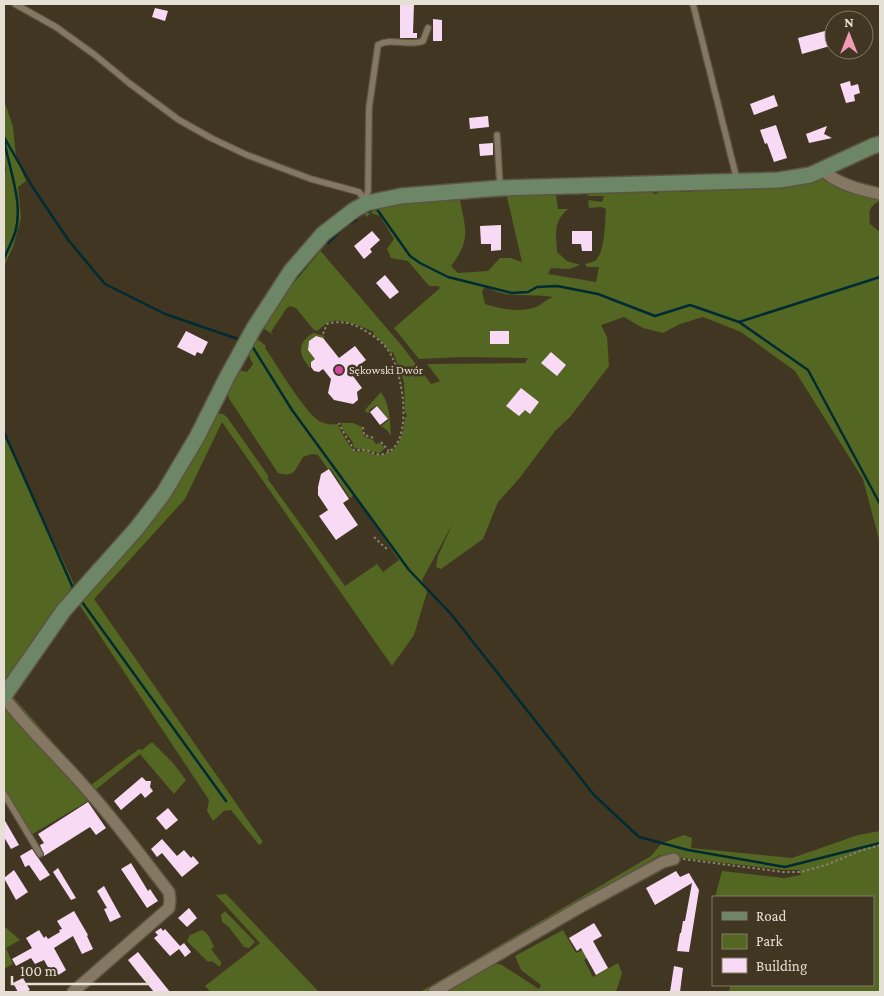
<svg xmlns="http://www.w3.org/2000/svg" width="884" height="996" viewBox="0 0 884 996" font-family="'Crimson Pro',serif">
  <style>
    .green { fill: #536722; fill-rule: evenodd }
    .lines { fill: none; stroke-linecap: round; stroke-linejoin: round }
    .stream { stroke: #002b32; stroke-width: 2.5 }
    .building { fill: #f8daf4 }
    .lane-casing { stroke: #5c5342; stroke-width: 8 }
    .street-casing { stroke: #5c5342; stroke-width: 14 }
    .secondary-casing { stroke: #5c5342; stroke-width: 18 }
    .path { stroke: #89816f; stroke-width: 2; stroke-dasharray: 2.5 2.5; stroke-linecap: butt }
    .lane { stroke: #847862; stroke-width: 5.5 }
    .street { stroke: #847862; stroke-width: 11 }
    .secondary { stroke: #6d8665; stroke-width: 15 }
    .hotel-dot { fill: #d1479c; stroke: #403621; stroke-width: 2 }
    .labels { text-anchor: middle; stroke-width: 5; stroke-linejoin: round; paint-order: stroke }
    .poi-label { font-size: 12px; fill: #e6dfd3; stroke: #403621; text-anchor: start }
  </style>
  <rect width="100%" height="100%" fill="#403621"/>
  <g class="green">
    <polygon points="4,100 13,127 16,157 26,181 18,187 21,218 13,247 4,266 4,173 6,171 4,159"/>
    <path d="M819,176L880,196V201C868,207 869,211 870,224L880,232V543L863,479L795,371L741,332L703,317L680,324L663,333L643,328L624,317L601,325L607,337L609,366L570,417L555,431L518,480L498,502L483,539L441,569L436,567L438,556L453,523L422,580L427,592L414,635L392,666L222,422L185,499L94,599L263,842L259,845L231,810L224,811L213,821L207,811L209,800L79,604L212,414H223L227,417L269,477L267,478L345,586L377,564L383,572L399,560L354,495L350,498L330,468L328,469L318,455L312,454L303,457C295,469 296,478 278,473L230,400L226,391L238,370L247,372L253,364C246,352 250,349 256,338L266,346L265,348C277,365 303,410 319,421C325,424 331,425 338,424C339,429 349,446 353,450C357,452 360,451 365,451C370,452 375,456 381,455C399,454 404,432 405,417H407L406,413H405L404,382L393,352L391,353L383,343L373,334L374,332C364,327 341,317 329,322C326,323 320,329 317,331L313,329L296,308L290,306L286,309L271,332L273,335L263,328L288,292L285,289L318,248L402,346L431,384L440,381L427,364L525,363L528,358L461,357L419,359L394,328L440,288L438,286H429L408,261L391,258L387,249L394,239L380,216L371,213L366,217L364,213L373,207L469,195V199L460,200C466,232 471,239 451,266L458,273L488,271L500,258H511L522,262L507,197L482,198L481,195L579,192L580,195H556L558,209H568C553,222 556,233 557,252L567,261L580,265L569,269L551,268L548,274L596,282L599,267H587L585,264C589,263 593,262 596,260C605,251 605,222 606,209L601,207L589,208L588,200L602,202L604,196H588L589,193L639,189L653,191V194H657L658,192H690L707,188ZM486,286C505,300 531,293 553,297C547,299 541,305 536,307C518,313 502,309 485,304L482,291Z"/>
    <path d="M313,333L325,336L323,338L316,336L309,341L308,350L315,359L311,362L310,368C298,354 297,343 313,333Z"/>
    <path d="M381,392C390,404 390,421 391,436L387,430L381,426L389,420L377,405L369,410V413L366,412L365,410Z"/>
    <polygon points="341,423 353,423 362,427 362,433 365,437 373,440 376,444 380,443 385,448 380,453 354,448 352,441 343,430"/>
    <polygon points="4,436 74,584 4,682"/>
    <polygon points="13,697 91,785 139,749 142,750 152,742 173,763 186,780 174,794 140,754 94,791 10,701"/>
    <polygon points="5,707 93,798 31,835 4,789 4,709"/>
    <polygon points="880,831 880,992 729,992 730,985 873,985 873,897 715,897 722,871 784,878 801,875 799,870 783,870 660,855 430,992 420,992 651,856 662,843 684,835 692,838 691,848 792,858 858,835"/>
    <polygon points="226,894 319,992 211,992 205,986 260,943 216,895"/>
    <polygon points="225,911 255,942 249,948 244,947 229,927 222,922 221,915"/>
    <polygon points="4,926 20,940 6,948 13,964 4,969"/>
    <path d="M202,930C208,933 211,940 214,947L211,949L221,962L220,967L212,961L208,962L187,941L190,935Z"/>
    <polygon points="563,930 576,953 584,949 587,958 584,960 593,977 618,963 622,973 616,992 443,992 491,963 502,965 539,989 541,985 521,970 515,956"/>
  </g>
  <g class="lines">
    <g class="stream">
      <polyline points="4,137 32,186 69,241 105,284 165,314 238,339"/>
      <polyline points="369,212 376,208 410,256 420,263 448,277 512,293 528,292 537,287 557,286 598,294 655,316 690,305 739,322 880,277"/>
      <polyline points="328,243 345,226 356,220"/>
      <path d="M4,259C7,251 12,242 15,233C24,203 9,170 4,139"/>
      <polyline points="292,283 317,253"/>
      <polyline points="739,322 808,370 880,504"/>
      <polyline points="253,345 252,346 292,410 409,570 451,614 594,795 639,837 688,850 785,867 880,843"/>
      <polyline points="4,432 73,588"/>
      <polyline points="82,602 226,801"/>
    </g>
  </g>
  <g class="building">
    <polygon points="400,4 414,4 413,33 417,33 417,38 400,38"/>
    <polygon points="155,8 168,11 165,21 152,17"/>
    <polygon points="433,19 442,20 442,41 433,41"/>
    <polygon points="825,31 830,46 802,54 798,38"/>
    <polygon points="850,81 851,86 858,84 860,93 854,95 855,101 846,103 840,84"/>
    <polygon points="774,95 778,106 754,115 750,104"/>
    <polygon points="488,116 489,127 470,129 469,118"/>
    <polygon points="776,125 787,158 774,162 767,143 765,144 760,130"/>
    <polygon points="827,126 824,134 832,138 809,143 806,134"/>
    <polygon points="493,143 493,155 480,156 479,144"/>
    <polygon points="501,225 501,250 491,251 491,244 481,244 480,226"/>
    <polygon points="372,231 380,240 370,249 372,252 364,259 354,246"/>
    <polygon points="572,231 592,231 592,251 582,251 581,244 572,244"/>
    <polygon points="385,275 399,292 390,299 376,283"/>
    <polygon points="186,331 208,342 202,354 197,352 195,356 177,347"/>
    <rect x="490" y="331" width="19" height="13"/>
    <polygon points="316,336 323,338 339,358 355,346 366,360 350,372 362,388 357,392 358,400 353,404 334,400 328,393 331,379 323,369 319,372 314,371 311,367 311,362 315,359 308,350 309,341"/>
    <polygon points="551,352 566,365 557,376 541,363"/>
    <polygon points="521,388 539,402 530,414 525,410 519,416 506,406"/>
    <polygon points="377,406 388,419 380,425 370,412"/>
    <polygon points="329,469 349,499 343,503 358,525 336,540 319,516 328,510 318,495 318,487 321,474"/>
    <polygon points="142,777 146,781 151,781 150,787 153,791 145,798 141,793 121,810 114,801"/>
    <polygon points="88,802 106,828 96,835 90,827 44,856 40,845 44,843 38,834"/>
    <polygon points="168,808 178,820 166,830 156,818"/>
    <polygon points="4,819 19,845 11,849 4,837"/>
    <polygon points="162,839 177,856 184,850 191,858 193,856 199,863 182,877 162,853 157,857 151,849"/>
    <polygon points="32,849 50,875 40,881 29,865 25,867 20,856"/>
    <polygon points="131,863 148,891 150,889 158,901 147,908 121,869"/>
    <polygon points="58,868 76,898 71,900 53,872"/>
    <polygon points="14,870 28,892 16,900 4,878"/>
    <polygon points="676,871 680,877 689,873 699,890 689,952 677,951 680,933 681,933 683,921 685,921 692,883 655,905 646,888"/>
    <polygon points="104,886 121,917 110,922 104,909 107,908 97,891"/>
    <polygon points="189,908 197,918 187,927 178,918"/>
    <polygon points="74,911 88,935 87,936 93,949 82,954 73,936 54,948 66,970 54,978 44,960 35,964 31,958 16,966 12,959 32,948 26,938 39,930 44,938 46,936 48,939 60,932 59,930 62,929 57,921"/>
    <polygon points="594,923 602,936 593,941 608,968 596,975 581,948 577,951 569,938"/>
    <polygon points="161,928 163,931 165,929 180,946 184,943 191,952 185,957 179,949 170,956 154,938 158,935 155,932"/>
    <polygon points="138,952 170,992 154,992 139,974 128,960"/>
    <polygon points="674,966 683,968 680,992 670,992"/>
    <polygon points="23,978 30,990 25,992 18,992 13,983"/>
  </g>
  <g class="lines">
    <g class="lane-casing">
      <g id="lane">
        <polyline points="15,4 56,27 95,55 129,83 179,120 211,138 247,155 311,179 359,192 366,202"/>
        <polyline points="693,4 737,180"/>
        <polyline points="497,135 500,186"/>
        <path d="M365,200L368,191L369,108L378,45C392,37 408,47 423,41L428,28"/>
        <polyline points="4,794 40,854"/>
      </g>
    </g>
    <g class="street-casing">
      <g id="street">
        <path d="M823,170C836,184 862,190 880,194"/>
        <path d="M4,697C27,728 57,755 83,785C114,819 141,856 169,892L170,900L169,908L73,992"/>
        <polyline points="434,992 582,906 663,862 674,859"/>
      </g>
    </g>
    <g class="secondary-casing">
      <polyline id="secondary" points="4,696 64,610 137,528 163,494 197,437 227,377 254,328 291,271 323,234 354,210 367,203 401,196 500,188 779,180 810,175 873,146 880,144"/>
    </g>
    <g class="path">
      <path d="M323,334L327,324C340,320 353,323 364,330C376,337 387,345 393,359C403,380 414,445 384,454C377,456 372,452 366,450C362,450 358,450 354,450C351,445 341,429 339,423"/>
      <polyline points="363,427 364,435 374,438"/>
      <polyline points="381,442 389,451"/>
      <polyline points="374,537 380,543 387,549"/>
      <polyline points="683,859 783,872 801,872 826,865 860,851 880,845"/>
    </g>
    <use href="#lane" class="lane"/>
    <use href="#street" class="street"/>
    <use href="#secondary" class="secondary"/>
  </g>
  <circle class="hotel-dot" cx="339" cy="370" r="5"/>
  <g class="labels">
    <g class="poi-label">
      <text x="349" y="374">Sękowski Dwór</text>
    </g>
  </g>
  <rect width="884" height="996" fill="none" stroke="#e6dfd3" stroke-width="10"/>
  <rect x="712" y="896" width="162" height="90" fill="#403621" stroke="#827a68"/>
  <rect x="722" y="912" width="25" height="8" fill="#6d8665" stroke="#827a68"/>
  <text x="756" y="921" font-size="15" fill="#e6dfd3">Road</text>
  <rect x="722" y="934" width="25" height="15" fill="#536722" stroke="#827a68"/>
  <text x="756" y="946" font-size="15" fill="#e6dfd3">Park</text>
  <rect x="722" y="958" width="25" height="15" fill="#f8daf4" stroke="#827a68"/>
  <text x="756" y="971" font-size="15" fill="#e6dfd3">Building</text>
  <g transform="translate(849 35)"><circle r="24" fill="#403621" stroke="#827a68"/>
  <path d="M0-4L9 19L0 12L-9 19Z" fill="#f09ab4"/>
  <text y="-8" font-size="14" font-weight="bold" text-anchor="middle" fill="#e6dfd3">N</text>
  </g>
  <path d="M12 976v8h136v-8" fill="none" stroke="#e6dfd3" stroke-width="2.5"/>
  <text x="20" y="976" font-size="15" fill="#e6dfd3" stroke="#403621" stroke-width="4" paint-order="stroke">100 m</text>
</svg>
